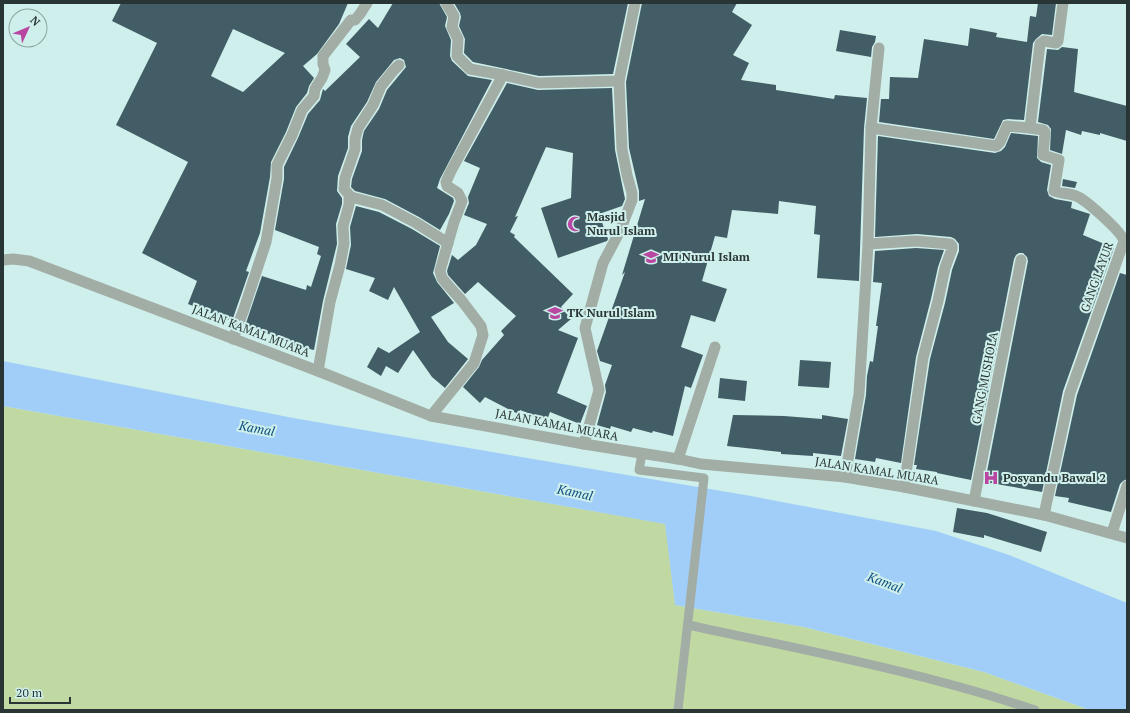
<svg xmlns="http://www.w3.org/2000/svg" width="1130" height="713" viewBox="0 0 1130 713" font-family="'PT Serif',serif">
  <style>
    .green { fill: #c0d9a3 }
    .water { fill: #a1cef9 }
    .building { fill: #425d65; fill-rule: evenodd }
    .lines { fill: none; stroke-linecap: round; stroke-linejoin: round }
    .service { stroke: #a2ada6; stroke-width: 9 }
    .minor { stroke: #a2ada6; stroke-width: 11 }
    .labels { text-anchor: middle; stroke-width: 4; stroke-linejoin: round; paint-order: stroke }
    .poi-label { font-size: 12px; font-weight: bold; fill: #293534; stroke: #ceefeb; text-anchor: start }
    .street-label { font-size: 12px; fill: #293534; stroke: #ceefeb }
    .water-label { font-size: 13px; font-style: italic; fill: #0e4e7e; stroke: #ceefeb }
  </style>
  <rect width="100%" height="100%" fill="#ceefeb"/>
  <polygon class="green" points="3,406 666,524 675,605 804,627 984,672 1090,710 3,710"/>
  <polygon class="water" points="3,361 293,418 745,495 936,531 1009,555 1127,603 1127,710 1090,710 984,672 804,627 675,605 665,524 3,406"/>
  <g class="building">
    <path d="M121,3H348L339,24L317,54L303,66L314,78L309,86L307,93L296,107L286,132L271,162L270,177L260,233L246,271L249,272L232,321L188,304L197,281L142,253L188,162L116,125L157,43L112,21ZM233,29L285,53L243,92L211,76Z"/>
    <polygon points="393,3 439,3 447,17 445,26 451,40 450,56 452,61 468,76 492,80 440,179 437,188 453,198 454,201 449,214 440,230 419,217 385,199 355,191 351,187 352,179 362,151 362,140 364,131 379,109 387,90 406,67 404,60 400,58 394,60 376,82 367,102 351,126 348,137 348,148 338,176 337,191 342,198 342,204 336,224 337,244 323,301 314,350 292,345 292,342 245,326 262,276 306,290 307,285 311,287 321,256 317,254 319,247 275,230 284,179 284,167 298,138 308,114 320,100 323,89 325,91 360,57 346,44 369,19 378,28"/>
    <polygon points="454,3 628,3 613,74 539,76 473,62 464,53 465,39 459,26 461,17 460,13"/>
    <polygon points="642,3 737,3 732,12 752,25 733,55 749,63 741,80 776,85 776,90 834,99 835,95 867,98 864,128 859,281 817,278 820,235 814,234 816,206 779,201 778,214 732,210 727,238 715,236 702,281 727,289 715,322 691,315 681,347 703,355 691,388 685,386 673,436 653,431 652,433 633,428 631,432 611,426 610,429 597,425 606,392 605,385 612,365 600,361 597,351 625,272 622,275 645,199 639,201 639,191 629,148 626,82"/>
    <polygon points="1038,3 1056,3 1052,35 1042,34 1036,39 1033,43 1024,120 1008,119 1003,120 994,139 879,122 881,99 889,99 890,77 918,78 924,39 968,46 970,28 997,33 996,37 1027,42 1030,16 1036,17"/>
    <polygon points="840,30 876,36 875,42 872,47 871,57 836,51"/>
    <polygon points="1062,47 1078,49 1074,92 1127,106 1127,141 1100,133 1100,135 1082,131 1081,135 1066,130 1062,154 1050,150 1051,129 1048,125 1038,122 1047,49 1058,50"/>
    <polygon points="507,83 538,90 612,88 615,150 625,199 622,206 599,214 608,239 607,241 558,258 541,208 571,198 573,153 546,147 515,217 518,216 510,232 515,235 514,237 573,294 561,307 571,319 558,330 578,338 557,393 587,406 580,424 550,412 547,420 520,410 518,414 485,397 480,403 463,387 479,367 482,360 504,335 501,331 516,316 478,282 465,294 448,275 447,271 452,255 458,260 476,245 487,224 464,215 469,203 468,197 480,168 464,161"/>
    <polygon points="1011,133 1038,136 1037,158 1041,162 1051,165 1047,190 1049,196 1055,199 1072,202 1071,208 1090,214 1083,235 1114,248 1063,391 1042,492 985,482 1028,261 1027,257 1023,253 1019,253 1016,255 1014,259 971,480 937,473 937,472 916,469 917,465 914,465 930,359 945,303 952,270 959,251 959,244 955,239 951,237 917,234 875,237 878,136 995,153 1001,151 1005,147"/>
    <polygon points="1063,179 1077,182 1075,188 1062,186"/>
    <polygon points="356,206 379,212 412,229 440,246 433,273 437,282 454,303 431,317 448,342 468,359 445,388 432,377 413,350 398,373 386,366 381,376 367,367 378,347 389,353 420,332 394,287 388,300 369,291 375,278 346,269 351,245 350,227"/>
    <polygon points="916,248 944,250 938,267 931,299 916,357 901,463 876,458 875,462 855,459 866,395 867,376 870,361 873,362 878,326 876,326 882,283 873,282 875,251"/>
    <polygon points="1120,273 1127,275 1127,479 1123,481 1120,484 1111,512 1068,502 1069,498 1055,496 1077,395"/>
    <polygon points="800,360 831,362 829,388 798,386"/>
    <polygon points="720,378 747,381 745,401 718,398"/>
    <polygon points="733,415 784,416 822,419 822,415 848,419 841,456 813,453 813,456 781,454 781,452 727,446"/>
    <polygon points="957,508 987,513 1047,532 1041,552 984,535 984,538 953,532"/>
  </g>
  <g class="lines">
    <g class="service">
      <polyline points="642,454 639,470 704,478 678,710"/>
      <path d="M688,625C804,650 922,672 1035,710"/>
    </g>
    <g class="minor">
      <polyline points="446,3 454,16 452,27 458,39 457,56 470,69 503,75"/>
      <polyline points="871,128 996,146 1000,142 1007,126 1030,128"/>
      <polyline points="351,197 344,189 345,178 355,149 355,139 358,128 373,105 381,86 393,71 399,65"/>
      <polyline points="868,244 871,128 879,48"/>
      <polyline points="3,260 13,259 29,261 318,371 431,416 584,444 678,459 701,464 845,477 904,487 1044,515 1127,538"/>
      <polyline points="233,339 244,309 266,242 277,178 277,165 292,135 302,110 314,96 315,89 322,78 325,70 323,64 323,56 351,20 355,20 360,14 367,3"/>
      <polyline points="318,371 330,302 340,265 344,244 343,226 349,205 349,199 351,197 382,205 416,223 448,243"/>
      <polyline points="431,416 474,363 483,335 481,326 462,301 446,283 442,278 440,271 454,222 462,201 458,193 447,186 446,182 451,171 503,75 538,83 619,81 635,3"/>
      <polyline points="584,444 599,390 585,328 603,263 620,231 632,200 632,193 627,175 622,149 619,81"/>
      <polyline points="678,459 715,347"/>
      <polyline points="845,477 859,394 868,244 916,241 950,244 952,246 952,249 945,268 938,301 923,358 904,487"/>
      <polyline points="974,501 1021,260"/>
      <path d="M1044,515L1070,393L1124,241C1122,232 1085,199 1076,196C1069,193 1061,194 1054,191L1059,160L1043,155L1045,132L1043,130L1030,128L1040,44L1044,41L1056,43L1058,41L1063,3"/>
      <polyline points="1112,533 1127,486"/>
    </g>
  </g>
  <defs>
    <g id="mosque-bare" transform="scale(1.2)"><path d="M3.5-4.9A6 6 0 1 0 3.5 4.9A5 5 0 1 1 3.5-4.9Z" fill="#b946a1" stroke="#ceefeb" stroke-width="2.5" paint-order="stroke"/></g>
    <g id="school-bare" transform="scale(1.2)"><path d="M0-5L7-2L0 1L-7-2ZM-4 1L0 2.5L4 1V4Q0 6-4 4Z" fill="#b946a1" stroke="#ceefeb" stroke-width="2.5" paint-order="stroke"/></g>
    <g id="hospital-bare" transform="scale(1.2)"><path d="M-5-5h3v3.5h4V-5h3V5h-3V1.5h-4V5h-3Z" fill="#b946a1" stroke="#ceefeb" stroke-width="2.5" paint-order="stroke"/></g>
  </defs>
  <g fill-rule="evenodd">
    <use href="#mosque-bare" x="575" y="224"/>
    <use href="#school-bare" x="651" y="257"/>
    <use href="#school-bare" x="555" y="313"/>
    <use href="#hospital-bare" x="991" y="478"/>
  </g>
  <g class="labels">
    <g class="poi-label">
      <text x="587" y="221">Masjid<tspan x="587" dy="14">Nurul Islam</tspan></text>
      <text x="663" y="261">MI Nurul Islam</text>
      <text x="567" y="317">TK Nurul Islam</text>
      <text x="1003" y="482">Posyandu Bawal 2</text>
    </g>
    <g class="street-label">
      <text transform="translate(1097 277) rotate(-70)" y="4">GANG LAYUR</text>
      <text transform="translate(251 331) rotate(21)" y="4">JALAN KAMAL MUARA</text>
      <text transform="translate(985 378) rotate(-79)" y="4">GANG MUSHOLA</text>
      <text transform="translate(557 425) rotate(11)" y="4">JALAN KAMAL MUARA</text>
      <text transform="translate(877 471) rotate(9)" y="4">JALAN KAMAL MUARA</text>
    </g>
    <g class="water-label">
      <text transform="translate(257 428) rotate(10)" y="5">Kamal</text>
      <text transform="translate(575 492) rotate(12)" y="5">Kamal</text>
      <text transform="translate(885 582) rotate(21)" y="5">Kamal</text>
    </g>
  </g>
  <rect width="1130" height="713" fill="none" stroke="#293534" stroke-width="8"/>
  <g transform="translate(28 28) rotate(46)"><circle r="19" fill="#ceefeb" stroke="#8ca5a2"/>
  <path d="M0-3L7 15L0 10L-7 15Z" fill="#b946a1"/>
  <text y="-6" font-size="11" font-weight="bold" text-anchor="middle" fill="#293534">N</text>
  </g>
  <path d="M10 697v6h60v-6" fill="none" stroke="#293534" stroke-width="2"/>
  <text x="16" y="697" font-size="12" fill="#293534" stroke="#ceefeb" stroke-width="3" paint-order="stroke">20 m</text>
</svg>
